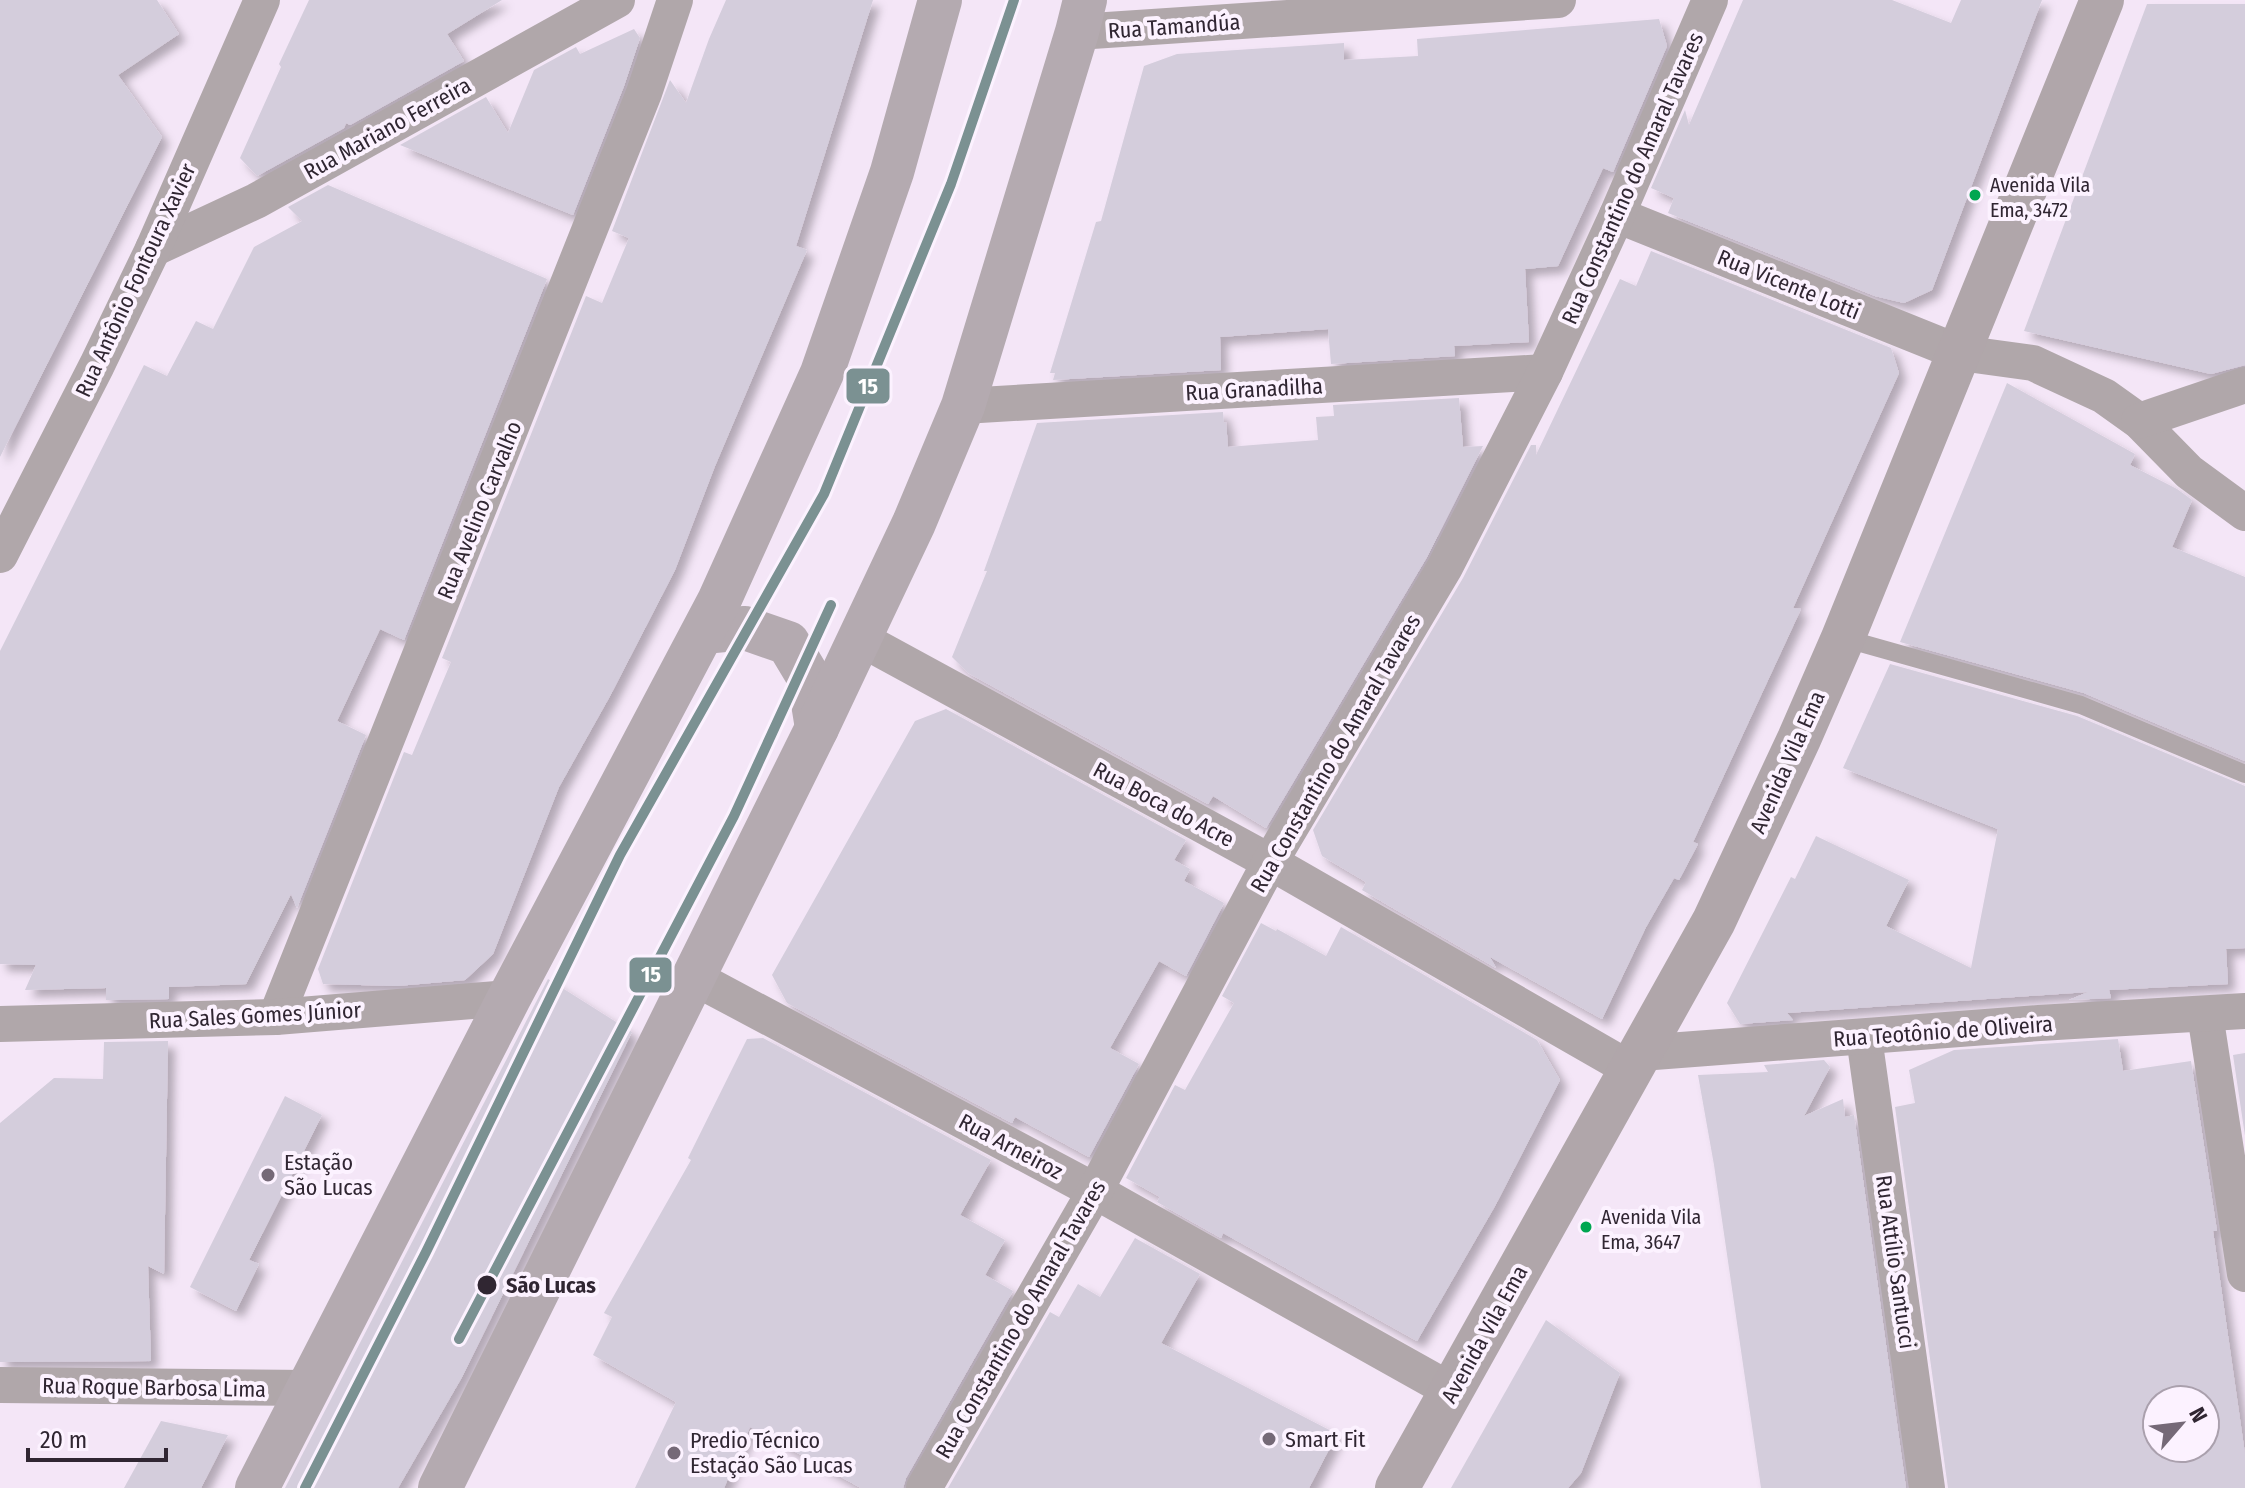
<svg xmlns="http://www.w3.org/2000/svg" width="2245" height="1488" viewBox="0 0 2245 1488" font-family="'Fira Sans Condensed',sans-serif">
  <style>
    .building { fill: #d4cddc; fill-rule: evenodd; filter: url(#shadow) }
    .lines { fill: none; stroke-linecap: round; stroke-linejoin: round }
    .lane { stroke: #b0a7aa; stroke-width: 18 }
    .street { stroke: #b0a7aa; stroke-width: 36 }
    .secondary { stroke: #b0a6aa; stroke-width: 44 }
    .primary { stroke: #b4aab0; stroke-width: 44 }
    .metro-1-casing { stroke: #fcf2ff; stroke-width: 16 }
    .metro-1 { stroke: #7b9192; stroke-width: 10 }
    .bus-dot { fill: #00a651; stroke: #fcf2ff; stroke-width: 3 }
    .poi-dot { fill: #756977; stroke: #fcf2ff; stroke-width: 3 }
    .stop-dot { fill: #302632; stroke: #fcf2ff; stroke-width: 3 }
    .labels { text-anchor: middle; stroke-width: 8; stroke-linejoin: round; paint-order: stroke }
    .bus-label { font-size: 20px; fill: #302632; stroke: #fcf2ff; text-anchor: start }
    .street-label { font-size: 22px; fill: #302632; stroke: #fcf2ff }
    .poi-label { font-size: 22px; fill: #302632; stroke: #fcf2ff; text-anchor: start }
    .stop-label { font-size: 22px; font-weight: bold; fill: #302632; stroke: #fcf2ff; text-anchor: start }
    .line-badge { stroke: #fcf2ff; stroke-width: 3 }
    .badge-label { font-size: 22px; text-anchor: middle; font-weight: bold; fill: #fff }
  </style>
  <defs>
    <filter id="shadow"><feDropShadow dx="7" dy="7" stdDeviation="4" flood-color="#0004"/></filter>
  </defs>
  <rect width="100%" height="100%" fill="#f4e6f7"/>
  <g class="building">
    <polygon points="0,0 157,0 179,34 118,75 162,137 0,457"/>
    <polygon points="309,0 502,0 447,34 464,61 350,125 346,123 344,128 257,176 240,158 281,67 279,64"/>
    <polygon points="726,0 873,0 796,246 807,250 715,466 675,570 610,696 559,787 493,954 465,980 397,986 323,984 318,969 404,752 412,755 451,662 442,658 586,296 602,303 629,238 612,231 670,80 686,103 709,39"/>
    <polygon points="1743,0 1892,0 1951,23 1961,0 2042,0 1932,290 1904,303 1875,296 1668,213 1674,198 1651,188 1685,110 1689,125"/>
    <polygon points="2147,4 2245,4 2245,365 2211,374 2024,331"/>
    <polygon points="1659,19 1667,46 1613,172 1603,168 1558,266 1525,269 1529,342 1454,346 1455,356 1331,364 1328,329 1220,337 1221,370 1053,380 1055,373 1050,373 1096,222 1101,221 1144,66 1177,54 1344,43 1344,60 1418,56 1417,39"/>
    <polygon points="634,29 640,38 624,86 573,215 400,145 486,97 508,133 534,70 576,47 580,54"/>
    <polygon points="328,185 547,279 404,640 380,629 337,721 366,735 297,908 291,894 246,984 169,987 169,999 106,1000 106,988 25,990 36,965 0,964 0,651 144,365 167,376 196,321 213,329 254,247 302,221 288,207"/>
    <polygon points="1651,251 1891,348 1899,373 1793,608 1801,609 1693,842 1698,844 1679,880 1674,878 1646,927 1602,1019 1490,957 1496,968 1362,890 1366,882 1322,856 1313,830 1463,578 1531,445 1536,445 1536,455 1620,279 1636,286"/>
    <polygon points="2007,383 2135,454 2130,465 2177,489 2192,500 2172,547 2245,577 2245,761 2084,693 1900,642"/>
    <polygon points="1459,398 1463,447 1483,446 1427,557 1266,828 1213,796 1208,804 968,673 952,657 987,571 984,571 1037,423 1223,412 1224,423 1226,422 1228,447 1318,440 1316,417 1334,416 1333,405"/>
    <polygon points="1890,664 2077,716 2245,786 2245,948 2226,949 2228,984 2109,990 2111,998 2069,1000 2088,992 1787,1013 1793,1020 1740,1024 1727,1003 1791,877 1795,879 1816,836 1909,880 1886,926 1971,968 1998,829 1843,768"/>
    <polygon points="946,709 1186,840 1174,860 1190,869 1184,881 1224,903 1186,976 1159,961 1110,1048 1139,1064 1089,1157 1015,1117 1012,1123 787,1003 772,975 915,721"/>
    <polygon points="1261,923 1276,931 1277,929 1326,956 1341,927 1537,1040 1560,1080 1495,1206 1417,1341 1223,1233 1221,1238 1157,1202 1160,1197 1126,1178 1175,1085 1185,1090 1234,1003 1222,996"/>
    <polygon points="548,979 632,1032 462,1377 398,1488 285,1488"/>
    <polygon points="763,1038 991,1160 960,1215 1005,1240 985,1275 1013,1291 906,1478 903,1488 861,1488 750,1427 724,1488 635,1488 676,1402 593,1355 612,1317 604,1313 691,1160 688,1158 747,1039"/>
    <path d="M2118,1039L2123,1071L2191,1061L2217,1231H2213L2245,1454V1488H1948L1895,1107L1915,1103L1909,1070L1954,1050ZM2157,1400H2205V1448H2157Z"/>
    <polygon points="168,1041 164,1274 148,1266 151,1361 0,1362 0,1123 54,1078 103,1079 104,1042"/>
    <polygon points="2245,1053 2245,1136 2233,1055"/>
    <polygon points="1824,1060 1830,1067 1804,1116 1843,1099 1845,1117 1854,1115 1906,1488 1761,1488 1714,1165 1698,1075 1768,1072 1764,1065"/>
    <polygon points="285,1096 322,1115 249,1260 259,1264 236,1311 190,1287"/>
    <polygon points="1135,1238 1200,1274 1161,1343 1337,1434 1309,1488 948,1488 1050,1312 1059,1317 1078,1284 1100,1297"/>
    <polygon points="1546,1320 1620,1373 1581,1473 1568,1488 1451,1488"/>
    <polygon points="161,1421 228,1435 201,1488 124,1488"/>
  </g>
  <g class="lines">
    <polyline class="lane" points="1843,638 2081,705 2245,774"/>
    <g class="street">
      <polyline points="1077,32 1558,0"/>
      <polyline points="1617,215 1960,353 2033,363 2104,396 2139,421 2189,472 2245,513"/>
      <polyline points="153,249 256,201 617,0"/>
      <polyline points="963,406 1545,372"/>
      <polyline points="2139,421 2245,385"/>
      <polyline points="0,555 97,365 153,249 262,0"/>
      <polyline points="861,639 1270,862 1632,1070"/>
      <polyline points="693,977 1095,1191 1452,1391"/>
      <polyline points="2205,1014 2245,1274"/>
      <polyline points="276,1017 644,93 675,0"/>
      <polyline points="0,1024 276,1017 509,998"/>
      <polyline points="1864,1037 1927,1488"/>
      <polyline points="1641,1053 2039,1023 2245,1011"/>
      <polyline points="0,1385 308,1388"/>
      <polyline points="924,1488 1095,1191 1270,862 1445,567 1545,372 1617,215 1710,0"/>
    </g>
    <polyline class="secondary" points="1397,1488 1714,921 1799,739 1843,638 2102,0"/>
    <g class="primary">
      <polyline points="704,632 745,628 788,643 809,678 817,728"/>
      <polyline points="257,1488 509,998 719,601 822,373 892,172 940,0"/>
      <polyline points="440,1488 817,728 914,523 963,406 1077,32 1085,0"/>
    </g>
    <g class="metro-1-casing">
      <g id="metro-1">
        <polyline points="459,1339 734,816 831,605"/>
        <polyline points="305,1488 426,1252 620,855 824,494 951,184 1014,0"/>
      </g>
    </g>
    <use href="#metro-1" class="metro-1"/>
  </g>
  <g class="bus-dot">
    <circle cx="1975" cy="195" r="7"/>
    <circle cx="1586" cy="1227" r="7"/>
  </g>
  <g class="poi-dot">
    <circle cx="268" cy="1175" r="8"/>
    <circle cx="1269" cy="1439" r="8"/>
    <circle cx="674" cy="1453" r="8"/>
  </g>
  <circle class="stop-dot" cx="487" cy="1285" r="11"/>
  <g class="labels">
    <g class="bus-label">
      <text x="1990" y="192">Avenida Vila<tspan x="1990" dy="25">Ema, 3472</tspan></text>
      <text x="1601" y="1224">Avenida Vila<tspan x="1601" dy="25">Ema, 3647</tspan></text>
    </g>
    <g class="street-label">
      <text transform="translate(1174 26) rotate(-4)" y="8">Rua Tamandúa</text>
      <text transform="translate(387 128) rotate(-29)" y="8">Rua Mariano Ferreira</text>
      <text transform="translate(1632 178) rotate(-66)" y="8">Rua Constantino do Amaral Tavares</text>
      <text transform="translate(135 280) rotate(-65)" y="8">Rua Antônio Fontoura Xavier</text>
      <text transform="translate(1789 284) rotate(22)" y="8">Rua Vicente Lotti</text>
      <text transform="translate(1254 389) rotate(-3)" y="8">Rua Granadilha</text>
      <text transform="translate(479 510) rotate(-68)" y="8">Rua Avelino Carvalho</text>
      <text transform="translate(1335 753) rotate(-60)" y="8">Rua Constantino do Amaral Tavares</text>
      <text transform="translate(1787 762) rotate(-66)" y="8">Avenida Vila Ema</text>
      <text transform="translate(1164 804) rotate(28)" y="8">Rua Boca do Acre</text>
      <text transform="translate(255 1015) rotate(-3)" y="8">Rua Sales Gomes Júnior</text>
      <text transform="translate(1943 1031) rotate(-4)" y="8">Rua Teotônio de Oliveira</text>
      <text transform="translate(1011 1146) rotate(28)" y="8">Rua Arneiroz</text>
      <text transform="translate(1896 1262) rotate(82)" y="8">Rua Attílio Santucci</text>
      <text transform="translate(1020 1319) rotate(-60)" y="8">Rua Constantino do Amaral Tavares</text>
      <text transform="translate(1484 1334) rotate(-61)" y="8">Avenida Vila Ema</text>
      <text transform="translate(154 1387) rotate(1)" y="8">Rua Roque Barbosa Lima</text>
    </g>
    <g class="poi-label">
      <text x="284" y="1170">Estação<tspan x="284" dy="25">São Lucas</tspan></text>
      <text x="1285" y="1447">Smart Fit</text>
      <text x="690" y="1448">Predio Técnico<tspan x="690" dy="25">Estação São Lucas</tspan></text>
    </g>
    <g class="stop-label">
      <text x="506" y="1293">São Lucas</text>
    </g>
  </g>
  <g class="line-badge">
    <rect x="845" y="367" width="46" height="38" rx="8" fill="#7b9192"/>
    <rect x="628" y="956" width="45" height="38" rx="8" fill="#7b9192"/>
  </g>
  <g class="badge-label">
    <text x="868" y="394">15</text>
    <text x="651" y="982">15</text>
  </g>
  <g transform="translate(2181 1424) rotate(62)"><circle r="38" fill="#fcf2ff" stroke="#aaa0ad" stroke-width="2"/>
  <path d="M0-6L14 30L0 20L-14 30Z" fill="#756977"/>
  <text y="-12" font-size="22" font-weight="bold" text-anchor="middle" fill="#302632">N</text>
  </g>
  <path d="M28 1448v12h138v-12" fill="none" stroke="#302632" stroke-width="4"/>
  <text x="40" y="1448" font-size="24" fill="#302632" stroke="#fcf2ff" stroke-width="6" paint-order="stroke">20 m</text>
</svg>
